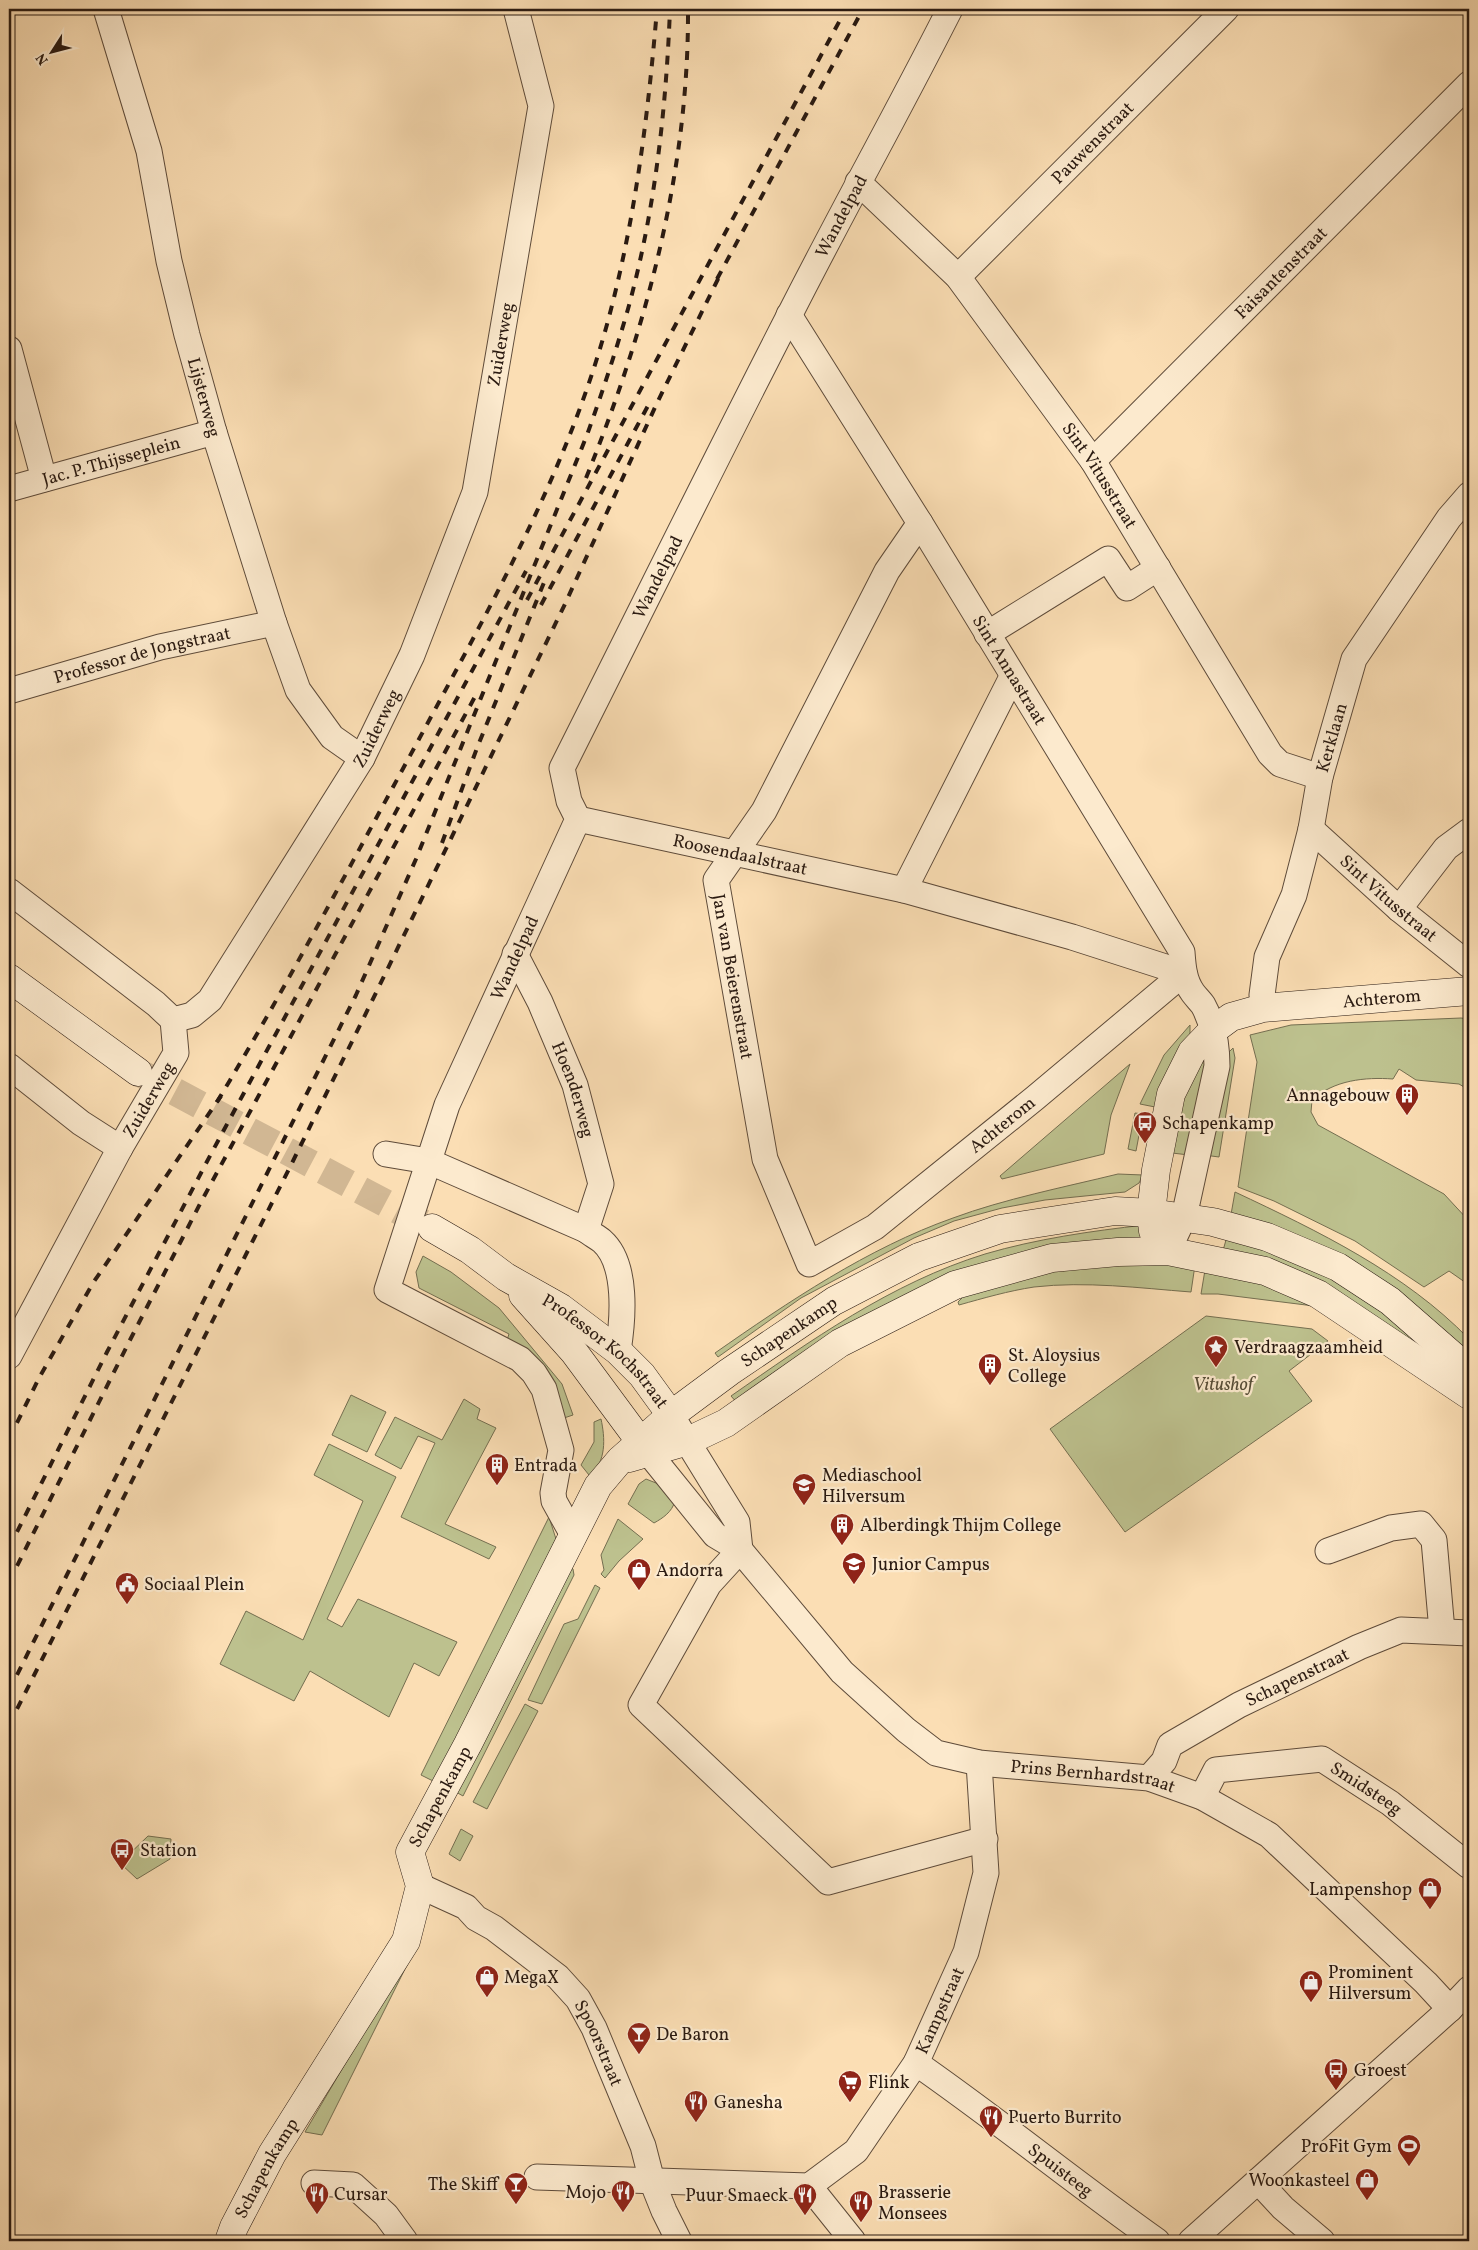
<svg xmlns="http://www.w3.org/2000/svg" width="1478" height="2250" viewBox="0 0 1478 2250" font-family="Vollkorn,serif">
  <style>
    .green { fill: #bdc18e; stroke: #746e50 }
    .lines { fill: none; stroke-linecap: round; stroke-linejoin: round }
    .secondary-tunnel { stroke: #d1b793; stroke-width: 28; stroke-dasharray: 28 14; stroke-linecap: butt }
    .street-casing { stroke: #5e4b3a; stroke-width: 27 }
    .secondary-casing { stroke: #2a1a11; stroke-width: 29 }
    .street { stroke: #fceace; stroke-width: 25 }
    .secondary { stroke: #fceace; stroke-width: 28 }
    .rail { stroke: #2a1a11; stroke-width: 4; stroke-dasharray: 9 9; stroke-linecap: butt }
    .labels { text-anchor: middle; stroke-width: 4.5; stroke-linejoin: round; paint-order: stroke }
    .street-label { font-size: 18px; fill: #2a1a11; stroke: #fceace }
    .poi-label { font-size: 18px; fill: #2a1a11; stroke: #fceace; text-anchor: start }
    .park-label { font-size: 18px; font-style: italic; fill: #564c36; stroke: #fceace }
  </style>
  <rect width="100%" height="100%" fill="#fbdeb4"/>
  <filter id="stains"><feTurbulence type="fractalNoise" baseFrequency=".004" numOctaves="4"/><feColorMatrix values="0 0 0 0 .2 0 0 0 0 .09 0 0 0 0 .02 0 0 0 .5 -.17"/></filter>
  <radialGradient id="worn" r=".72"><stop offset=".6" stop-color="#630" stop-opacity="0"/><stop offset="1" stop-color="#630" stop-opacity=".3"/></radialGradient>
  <g class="green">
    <path d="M1461,1018L1469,1019V1090L1459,1084L1416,1080L1399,1069L1393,1079C1365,1077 1334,1080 1312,1100L1311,1112L1318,1125L1444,1194L1469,1221V1285L1449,1271L1424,1287L1355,1241L1274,1201L1238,1187L1257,1062L1250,1035L1291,1025Z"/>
    <polygon points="1190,1025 1190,1034 1155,1107 1140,1104 1164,1055"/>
    <polygon points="1233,1048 1235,1058 1219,1157 1204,1155 1227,1054"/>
    <path d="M1206,1059L1189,1155L1172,1153C1179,1122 1182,1082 1206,1059Z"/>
    <polygon points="1130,1064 1111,1115 1104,1154 1002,1179 1000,1176"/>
    <polygon points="1135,1113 1143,1114 1136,1151 1128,1149"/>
    <path d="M1118,1174L1143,1175L1139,1183L1125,1192L1045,1200L1002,1208L954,1221L914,1238L801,1298L718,1357L715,1353C788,1302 868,1248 953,1218C1004,1199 1065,1187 1118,1174Z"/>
    <path d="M1235,1192C1318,1231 1405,1273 1469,1339V1360L1449,1340L1230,1220Z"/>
    <path d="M1145,1225V1233L1138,1241L1037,1253L738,1404L731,1396C810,1341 891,1283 985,1254C1036,1239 1091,1231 1145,1225Z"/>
    <polygon points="1228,1233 1337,1275 1469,1382 1222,1254"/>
    <polygon points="423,1256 451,1272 499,1308 562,1384 573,1415 564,1418 507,1340 509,1334 419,1288 416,1272"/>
    <path d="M1083,1261L1195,1265L1191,1292C1139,1288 1086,1281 1034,1287C1008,1291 984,1298 959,1305L958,1302L976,1284Z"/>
    <polygon points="1205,1270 1263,1281 1314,1306 1218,1294 1201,1294"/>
    <polygon points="1206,1316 1312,1329 1328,1341 1289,1371 1312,1401 1125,1532 1050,1429"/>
    <polygon points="351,1395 386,1412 367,1452 332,1435"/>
    <polygon points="464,1399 480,1409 477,1419 496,1428 445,1524 496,1547 489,1559 401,1517 435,1443 418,1436 401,1469 375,1455 395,1417 442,1440"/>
    <path d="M601,1419C605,1437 607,1463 589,1475L581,1465L594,1442V1422Z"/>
    <polygon points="329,1444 396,1477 327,1619 342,1627 358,1599 457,1642 439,1676 414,1663 389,1717 310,1671 294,1701 220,1664 246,1611 303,1640 363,1501 314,1475"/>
    <path d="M646,1479L656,1483L675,1501C672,1512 663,1518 654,1523L628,1504L639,1484Z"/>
    <polygon points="549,1517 556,1539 457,1739 433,1781 421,1775"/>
    <polygon points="618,1519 643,1539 619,1561 605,1578 601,1574 604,1570 601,1555"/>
    <polygon points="570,1567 573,1569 574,1575 463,1796 456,1792"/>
    <polygon points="595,1585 600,1588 542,1704 528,1700 564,1624 578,1619"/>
    <polygon points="525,1704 538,1711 487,1809 473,1802"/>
    <polygon points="461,1829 473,1836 460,1861 449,1854"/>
    <polygon points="148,1836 171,1839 170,1859 137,1879 120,1863"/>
    <polygon points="411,1952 412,1955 322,2135 305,2132"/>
  </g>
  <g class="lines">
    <polyline class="secondary-tunnel" points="138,1072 432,1228"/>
    <g class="street-casing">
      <g id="street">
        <path id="s1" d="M106,9L149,151L169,261L187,335L214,432L274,623L298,690L332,737L362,758"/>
        <path id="s2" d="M858,182L958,277L1093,461L1270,754L1280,764L1320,777"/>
        <path id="s3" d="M958,277L1226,9"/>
        <path id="s4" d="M789,315L920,523L1182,952C1183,966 1184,981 1193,993C1196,997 1200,1001 1203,1005C1213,1023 1217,1046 1217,1066L1184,1217L1168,1251"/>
        <polyline points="9,349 44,479"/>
        <path id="s5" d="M1093,461L1469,84"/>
        <path id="s6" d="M9,489L214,432"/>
        <path id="s7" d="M920,523L887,571L764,811L716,880L765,1159L809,1264L875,1227L1035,1098L1184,973"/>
        <polyline points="987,634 1108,559 1127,588 1158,568"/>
        <path id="s8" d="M9,691L160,647L274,623"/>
        <path id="s9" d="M578,819L904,890L1072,937L1184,973"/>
        <path id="s10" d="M1311,829L1399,909L1469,965"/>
        <polyline points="904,890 1012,677"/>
        <polyline points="9,891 156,1004 173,1020"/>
        <polyline points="1399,909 1446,848 1469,831"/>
        <path id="s11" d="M515,954L540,1002L575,1085L601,1184L586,1230"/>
        <path id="s12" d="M1263,1008L1262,995L1267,957L1294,895L1311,829L1320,777L1354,659L1449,518L1469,495"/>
        <path id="s13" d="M173,1020L192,1015L210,1000L362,758L412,655L475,492L541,106L516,9"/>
        <polyline points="9,1066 81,1123 120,1148"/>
        <path d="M386,1154L428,1161L586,1230C591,1234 597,1237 602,1241C628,1264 623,1320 618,1351"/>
        <path id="s14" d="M9,1356L120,1148L176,1053L173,1020"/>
        <polyline points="671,1415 737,1522 740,1550"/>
        <path id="s15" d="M648,1452L715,1535L740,1550L842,1672L906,1730L936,1753L979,1763L1149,1778L1202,1797L1269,1835L1426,1983L1450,2009"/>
        <path id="s16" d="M573,1535L554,1501L553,1493L561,1450L544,1389L534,1373L520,1359L387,1290L447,1105L578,819L569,801L562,768C638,617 712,466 789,316C841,213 898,112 950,9"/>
        <polyline points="740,1550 709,1584 641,1705 828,1882 985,1839"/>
        <polyline points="1328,1551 1391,1528 1421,1524 1434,1540 1442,1631"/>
        <path id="s17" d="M1149,1778L1164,1761L1170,1745L1239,1705L1359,1647L1401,1630L1469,1633"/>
        <path id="s18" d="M1202,1797L1216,1770L1322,1759L1390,1803L1469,1866"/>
        <path id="s19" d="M420,1886L466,1907L476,1918L494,1928L558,1977L578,1999L594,2028L643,2146L652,2181L664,2211L679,2241"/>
        <path id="s20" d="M916,2063C998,2120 1075,2183 1157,2241"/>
        <path id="s21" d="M537,2177L809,2186L856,2151L916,2063L966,1952L986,1873L979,1763"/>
        <polyline points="1258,2181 1283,2208 1322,2241"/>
        <polyline points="314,2183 353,2185 386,2215 405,2241"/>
        <polyline points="809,2186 853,2241"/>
        <polyline points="1191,2241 1450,2009 1469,1989"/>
      </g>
    </g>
    <g class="secondary-casing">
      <g id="secondary">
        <polyline points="9,978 138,1072"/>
        <path id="s22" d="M432,1228L470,1250L506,1277L561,1308L618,1351L642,1375L671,1415"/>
        <path id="s23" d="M1153,1231L1151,1213L1156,1170L1171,1094L1192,1052L1212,1031L1231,1017L1263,1008L1469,991"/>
        <polyline points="523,1295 574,1352 648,1452"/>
        <polyline points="629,1458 688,1441 726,1423 840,1343 955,1285 1052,1258 1118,1252 1168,1251 1265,1271 1318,1294 1469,1395"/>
        <path id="s24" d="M229,2241L234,2227L272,2154L406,1941L420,1886L410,1852L468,1744L598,1486L620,1460L671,1415L729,1372L834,1301L919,1257L1000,1229L1115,1211L1151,1213L1213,1222L1267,1237L1338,1267L1390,1301L1469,1370"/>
      </g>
    </g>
    <use href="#street" class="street"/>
    <use href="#secondary" class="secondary"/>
    <g class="rail">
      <polyline points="717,279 863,9"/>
      <path d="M586,478C646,330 689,170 688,9"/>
      <polyline points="527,600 846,9"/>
      <polyline points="541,605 650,402"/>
      <polyline points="442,843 477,748 545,580"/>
      <path d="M217,1102C288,984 352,862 418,741C490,607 565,475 606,328C635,223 648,116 657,9"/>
      <polyline points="9,1439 39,1378 93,1283 221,1096"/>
      <polyline points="9,1548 107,1352 212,1152 526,571"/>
      <polyline points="9,1582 130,1340 201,1202 477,693"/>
      <path d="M9,1691L356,995L416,859L587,435C602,393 616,351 628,309C655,211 666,110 670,9"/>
      <polyline points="9,1725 291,1165 371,1003 565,604 657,403 720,275"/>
    </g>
  </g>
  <defs>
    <g id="building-pin" transform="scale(1.25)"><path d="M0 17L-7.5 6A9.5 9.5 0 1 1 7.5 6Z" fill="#8f2418" stroke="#fceace"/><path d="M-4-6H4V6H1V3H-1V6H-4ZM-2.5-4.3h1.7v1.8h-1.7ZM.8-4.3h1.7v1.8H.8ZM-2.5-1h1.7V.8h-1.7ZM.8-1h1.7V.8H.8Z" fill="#fff"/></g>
    <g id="bus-pin" transform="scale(1.25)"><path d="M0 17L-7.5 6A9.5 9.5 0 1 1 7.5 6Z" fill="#8f2418" stroke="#fceace"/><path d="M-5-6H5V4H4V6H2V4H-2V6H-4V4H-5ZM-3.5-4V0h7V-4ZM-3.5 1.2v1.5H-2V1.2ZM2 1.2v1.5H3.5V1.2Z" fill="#fff"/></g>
    <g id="sight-pin" transform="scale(1.25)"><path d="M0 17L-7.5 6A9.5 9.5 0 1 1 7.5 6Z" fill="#8f2418" stroke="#fceace"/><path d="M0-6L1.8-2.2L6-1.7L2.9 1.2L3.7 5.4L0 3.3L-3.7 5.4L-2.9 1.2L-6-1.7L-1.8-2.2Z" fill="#fff"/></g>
    <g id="school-pin" transform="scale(1.25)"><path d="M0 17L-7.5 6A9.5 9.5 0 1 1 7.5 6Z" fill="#8f2418" stroke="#fceace"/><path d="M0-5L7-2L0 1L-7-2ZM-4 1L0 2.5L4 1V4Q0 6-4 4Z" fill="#fff"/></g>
    <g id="shop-pin" transform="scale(1.25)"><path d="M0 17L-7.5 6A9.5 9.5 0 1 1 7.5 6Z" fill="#8f2418" stroke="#fceace"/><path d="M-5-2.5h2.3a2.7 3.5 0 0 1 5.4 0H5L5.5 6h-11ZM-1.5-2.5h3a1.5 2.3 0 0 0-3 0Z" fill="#fff"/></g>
    <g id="civic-pin" transform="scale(1.25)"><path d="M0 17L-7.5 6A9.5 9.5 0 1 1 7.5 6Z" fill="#8f2418" stroke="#fceace"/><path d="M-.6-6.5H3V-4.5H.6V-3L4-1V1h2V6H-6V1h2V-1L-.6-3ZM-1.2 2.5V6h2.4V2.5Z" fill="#fff"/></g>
    <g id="bar-pin" transform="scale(1.25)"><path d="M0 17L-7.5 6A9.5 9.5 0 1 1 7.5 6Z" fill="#8f2418" stroke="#fceace"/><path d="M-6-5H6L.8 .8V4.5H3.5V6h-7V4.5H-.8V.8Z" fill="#fff"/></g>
    <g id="supermarket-pin" transform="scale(1.25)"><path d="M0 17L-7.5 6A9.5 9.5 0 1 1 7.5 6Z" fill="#8f2418" stroke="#fceace"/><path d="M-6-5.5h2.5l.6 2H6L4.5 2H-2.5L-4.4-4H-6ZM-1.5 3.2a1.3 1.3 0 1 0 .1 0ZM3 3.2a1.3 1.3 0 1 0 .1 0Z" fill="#fff"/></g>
    <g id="restaurant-pin" transform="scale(1.25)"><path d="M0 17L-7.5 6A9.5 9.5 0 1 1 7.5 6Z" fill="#8f2418" stroke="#fceace"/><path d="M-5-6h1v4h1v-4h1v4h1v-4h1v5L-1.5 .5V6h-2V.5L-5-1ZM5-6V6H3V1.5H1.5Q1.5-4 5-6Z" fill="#fff"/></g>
    <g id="stadium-pin" transform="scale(1.25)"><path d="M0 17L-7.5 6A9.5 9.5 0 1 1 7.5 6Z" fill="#8f2418" stroke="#fceace"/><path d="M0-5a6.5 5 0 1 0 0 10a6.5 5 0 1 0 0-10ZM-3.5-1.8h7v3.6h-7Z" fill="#fff"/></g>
  </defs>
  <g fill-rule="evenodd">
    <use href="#building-pin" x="1407" y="1095"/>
    <use href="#bus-pin" x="1145" y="1123"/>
    <use href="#sight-pin" x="1216" y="1347"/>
    <use href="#building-pin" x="990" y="1365"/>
    <use href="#building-pin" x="497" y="1465"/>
    <use href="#school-pin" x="804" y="1485"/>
    <use href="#building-pin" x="842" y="1525"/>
    <use href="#school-pin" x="854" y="1564"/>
    <use href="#shop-pin" x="639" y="1570"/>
    <use href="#civic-pin" x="127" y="1584"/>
    <use href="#bus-pin" x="122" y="1850"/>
    <use href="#shop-pin" x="1430" y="1889"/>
    <use href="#shop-pin" x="487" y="1977"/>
    <use href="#shop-pin" x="1311" y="1982"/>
    <use href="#bar-pin" x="639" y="2034"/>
    <use href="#bus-pin" x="1336" y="2070"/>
    <use href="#supermarket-pin" x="850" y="2082"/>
    <use href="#restaurant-pin" x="696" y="2102"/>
    <use href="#restaurant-pin" x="991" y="2117"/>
    <use href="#stadium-pin" x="1409" y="2146"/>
    <use href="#shop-pin" x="1367" y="2180"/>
    <use href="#bar-pin" x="516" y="2184"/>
    <use href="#restaurant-pin" x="623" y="2192"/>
    <use href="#restaurant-pin" x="317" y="2194"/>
    <use href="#restaurant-pin" x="805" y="2195"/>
    <use href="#restaurant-pin" x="861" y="2202"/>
  </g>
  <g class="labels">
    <g class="street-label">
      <text dy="6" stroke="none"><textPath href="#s3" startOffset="190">Pauwenstraat</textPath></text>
      <text dy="6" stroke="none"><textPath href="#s16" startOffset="1524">Wandelpad</textPath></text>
      <text dy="6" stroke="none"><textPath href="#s5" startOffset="266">Faisantenstraat</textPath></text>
      <text dy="6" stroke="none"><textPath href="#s13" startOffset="768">Zuiderweg</textPath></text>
      <text dy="6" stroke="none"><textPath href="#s1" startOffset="401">Lijsterweg</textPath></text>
      <text dy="6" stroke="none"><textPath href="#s6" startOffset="106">Jac. P. Thijsseplein</textPath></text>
      <text dy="6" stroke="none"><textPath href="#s2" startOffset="382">Sint Vitusstraat</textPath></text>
      <text dy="6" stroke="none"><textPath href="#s16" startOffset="1119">Wandelpad</textPath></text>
      <text dy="6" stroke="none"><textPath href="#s8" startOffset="138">Professor de Jongstraat</textPath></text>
      <text dy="6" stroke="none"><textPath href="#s4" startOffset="418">Sint Annastraat</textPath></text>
      <text dy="6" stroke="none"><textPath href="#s13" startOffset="362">Zuiderweg</textPath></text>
      <text dy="6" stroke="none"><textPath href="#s12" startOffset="281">Kerklaan</textPath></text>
      <text dy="6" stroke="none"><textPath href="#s9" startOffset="166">Roosendaalstraat</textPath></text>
      <text dy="6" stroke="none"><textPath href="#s10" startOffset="104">Sint Vitusstraat</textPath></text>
      <text dy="6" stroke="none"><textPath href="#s16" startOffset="699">Wandelpad</textPath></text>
      <text dy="6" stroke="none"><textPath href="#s7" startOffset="510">Jan van Beierenstraat</textPath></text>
      <text dy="6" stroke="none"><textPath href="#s23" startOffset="391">Achterom</textPath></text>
      <text dy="6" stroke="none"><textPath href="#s11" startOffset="148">Hoenderweg</textPath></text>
      <text dy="6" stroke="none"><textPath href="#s14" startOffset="292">Zuiderweg</textPath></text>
      <text dy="6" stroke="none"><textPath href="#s7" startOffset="1048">Achterom</textPath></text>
      <text dy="6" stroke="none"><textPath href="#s24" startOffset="1099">Schapenkamp</textPath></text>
      <text dy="6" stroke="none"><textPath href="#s22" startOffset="214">Professor Kochstraat</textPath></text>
      <text dy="6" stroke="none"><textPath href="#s17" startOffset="184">Schapenstraat</textPath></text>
      <text dy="6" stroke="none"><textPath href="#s15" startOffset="578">Prins Bernhardstraat</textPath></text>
      <text dy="6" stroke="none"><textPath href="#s18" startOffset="190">Smidsteeg</textPath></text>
      <text dy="6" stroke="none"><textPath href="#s24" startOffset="504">Schapenkamp</textPath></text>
      <text dy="6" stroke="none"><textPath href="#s21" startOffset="495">Kampstraat</textPath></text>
      <text dy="6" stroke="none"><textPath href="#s19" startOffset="245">Spoorstraat</textPath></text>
      <text dy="6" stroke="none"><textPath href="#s24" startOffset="82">Schapenkamp</textPath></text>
      <text dy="6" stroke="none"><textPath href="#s20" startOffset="180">Spuisteeg</textPath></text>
    </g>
    <g class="poi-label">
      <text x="1390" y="1101" text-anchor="end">Annagebouw</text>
      <text x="1162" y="1129">Schapenkamp</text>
      <text x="1234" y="1353">Verdraagzaamheid</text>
      <text x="1008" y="1361">St. Aloysius<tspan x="1008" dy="21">College</tspan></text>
      <text x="514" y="1471">Entrada</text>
      <text x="822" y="1481">Mediaschool<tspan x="822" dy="21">Hilversum</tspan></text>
      <text x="860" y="1531">Alberdingk Thijm College</text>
      <text x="872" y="1570">Junior Campus</text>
      <text x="656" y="1576">Andorra</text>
      <text x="144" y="1590">Sociaal Plein</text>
      <text x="140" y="1856">Station</text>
      <text x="1412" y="1895" text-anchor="end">Lampenshop</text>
      <text x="1328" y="1978">Prominent<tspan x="1328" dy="21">Hilversum</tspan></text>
      <text x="504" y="1983">MegaX</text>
      <text x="656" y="2040">De Baron</text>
      <text x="1354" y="2076">Groest</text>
      <text x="868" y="2088">Flink</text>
      <text x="714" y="2108">Ganesha</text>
      <text x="1008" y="2123">Puerto Burrito</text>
      <text x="1392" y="2152" text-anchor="end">ProFit Gym</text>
      <text x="1350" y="2186" text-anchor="end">Woonkasteel</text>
      <text x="498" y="2190" text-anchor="end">The Skiff</text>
      <text x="606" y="2198" text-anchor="end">Mojo</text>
      <text x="878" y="2198">Brasserie<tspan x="878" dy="21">Monsees</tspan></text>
      <text x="334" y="2200">Cursar</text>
      <text x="788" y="2201" text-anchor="end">Puur Smaeck</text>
    </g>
    <g class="park-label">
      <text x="1223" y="1390">Vitushof</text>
    </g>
  </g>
  <rect width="1478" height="2250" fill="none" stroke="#fbdeb4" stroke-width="30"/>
  <rect x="10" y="10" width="1458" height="2230" fill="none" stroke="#2a1a11" stroke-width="2.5"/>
  <rect x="15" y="15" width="1448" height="2220" fill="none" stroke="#2a1a11"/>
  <g transform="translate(52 52) rotate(234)" stroke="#fceace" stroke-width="4" paint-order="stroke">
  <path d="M0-4L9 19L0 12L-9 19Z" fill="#2a1a11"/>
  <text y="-8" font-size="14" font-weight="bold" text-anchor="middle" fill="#2a1a11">N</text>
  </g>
  <rect width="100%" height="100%" filter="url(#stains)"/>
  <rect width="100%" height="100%" fill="url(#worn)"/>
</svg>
